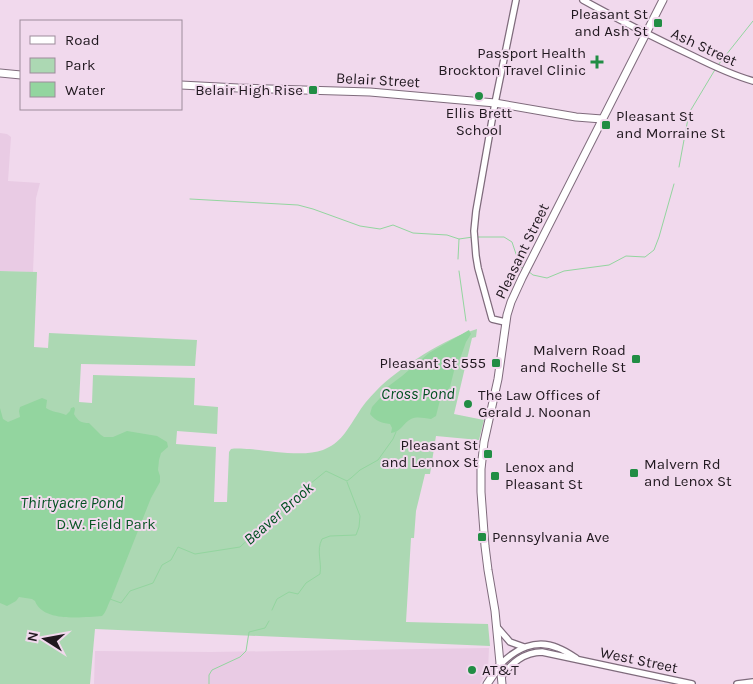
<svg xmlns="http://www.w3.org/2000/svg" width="753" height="684" viewBox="0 0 753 684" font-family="Karla,sans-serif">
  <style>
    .built { fill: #e9cbe4 }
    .green { fill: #acd8b3 }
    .water { fill: #93d59f }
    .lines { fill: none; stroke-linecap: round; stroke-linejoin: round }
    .stream { stroke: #93d59f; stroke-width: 1 }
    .minor-casing { stroke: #7f6b7c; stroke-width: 8 }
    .major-casing { stroke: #7f6b7c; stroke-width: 9 }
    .minor { stroke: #fff; stroke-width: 5.5 }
    .major { stroke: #fff; stroke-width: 7 }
    .poi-dot { fill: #218d44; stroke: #f1d9ed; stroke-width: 2 }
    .labels { text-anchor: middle; stroke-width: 4; stroke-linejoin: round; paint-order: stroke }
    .poi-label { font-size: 15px; fill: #20181f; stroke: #f1d9ed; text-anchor: end }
    .street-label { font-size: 15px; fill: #20181f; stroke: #f1d9ed }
    .park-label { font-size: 15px; fill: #0a5525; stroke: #f1d9ed }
    .water-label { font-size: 16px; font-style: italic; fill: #025121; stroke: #f1d9ed }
  </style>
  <rect width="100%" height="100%" fill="#f1d9ed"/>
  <g class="built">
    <polygon points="0,133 7,134 11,137 8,181 40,183 36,198 33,272 0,271"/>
    <polygon points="489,648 488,670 480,684 94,684 95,651 211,652"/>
  </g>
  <path class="green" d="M0,271L37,272L34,347L48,348L49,333L197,340L195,366L81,364L79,402L92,403L93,375L195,378L194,405L218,407L217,434L177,431L176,444L216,447L214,502H227L229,452L231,449C237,448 244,449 250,449C271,451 304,457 323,450C341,443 347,430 357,415C362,406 369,398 376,391C398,368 446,338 477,329L476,337L472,338L454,414L484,420L479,440L436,436L430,474H425L416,511L414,538H411L406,622L488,624L490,646L95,629L90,684H0Z"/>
  <g class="water">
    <path d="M469,330L471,334L466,342L461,356L455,367L450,387L440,400L436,416L431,419C424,418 417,416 411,419C403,423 401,432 391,433L392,428L390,424C381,423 376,421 370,414L372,407L380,398L386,388L402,376L429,353Z"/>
    <path d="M42,398L47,400L46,408C51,412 60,412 66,415L70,411L71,408L74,407L75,409L74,414C78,421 81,423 89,423L101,435L104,437H113L127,431L157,436L167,442L168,447L161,453L159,460L158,470L160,476V482L151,498L111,599C108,604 106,613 102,616C84,617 43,623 35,601L32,599L19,597L16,601L7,606L0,603V408L3,419L8,422L20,417L19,411L20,407Z"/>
  </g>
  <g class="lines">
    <g class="stream">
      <polyline points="718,65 753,21"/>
      <polyline points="679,167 689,113 716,68"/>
      <polyline points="190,199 298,205 313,209 360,226 380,229 393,225 413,233 447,235 459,239"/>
      <polyline points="477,237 504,237 512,242 520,266 524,269"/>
      <polyline points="458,259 459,239 473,237"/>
      <polyline points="459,271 466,321"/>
      <polyline points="528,271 533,275 547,278 564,271 609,265 626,256 645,257 654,250 659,237 674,184"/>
      <polyline points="110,599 121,603 130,591 153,583 162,565 171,560 178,547 195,554 240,547 289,501 326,471 347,481 351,478 360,470 378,460 393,439 396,432"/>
      <path d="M272,610L277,599L289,592L298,594L306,583L320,574C322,561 316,551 322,539L330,536L356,535L359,527L360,516L347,482"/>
      <polyline points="209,684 209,675 212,670 240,657 246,651 249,632 265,628 269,621"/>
    </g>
    <g class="minor-casing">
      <g id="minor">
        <path d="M583,0C619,20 655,38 693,56C713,66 732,75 753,81"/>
        <polyline points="505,322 492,319 478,268 476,256 474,231 476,211 495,103 516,0"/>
        <polyline points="497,627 510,642 524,647"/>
        <path d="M500,665C515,649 536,638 558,648C564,650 570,654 576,658"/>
        <path d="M501,678C510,663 525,652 542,652L692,684"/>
        <polyline points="737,684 753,682"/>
      </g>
    </g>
    <g class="major-casing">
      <g id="major">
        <polyline points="0,73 21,75"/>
        <polyline points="181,85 238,88 370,92 495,103 576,117 602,119"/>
        <polyline points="487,684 500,665"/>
        <polyline points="502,684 495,611 488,570 485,546 481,492 481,469 484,442 498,379 507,315 511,302 522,278 663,0"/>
      </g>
    </g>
    <use href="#minor" class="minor"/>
    <use href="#major" class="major"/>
  </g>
  <g class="poi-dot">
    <rect x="653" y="18" width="10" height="10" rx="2.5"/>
    <path d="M594.5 54.5h5v5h5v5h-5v5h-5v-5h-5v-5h5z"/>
    <rect x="308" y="85" width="10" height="10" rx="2.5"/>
    <circle cx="479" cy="96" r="5"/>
    <rect x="601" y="120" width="10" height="10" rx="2.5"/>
    <rect x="631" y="354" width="10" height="10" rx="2.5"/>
    <rect x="491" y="358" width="10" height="10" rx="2.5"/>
    <circle cx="468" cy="404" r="5"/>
    <rect x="483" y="449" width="10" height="10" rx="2.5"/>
    <rect x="629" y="468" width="10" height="10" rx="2.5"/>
    <rect x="490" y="471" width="10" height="10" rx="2.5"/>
    <rect x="477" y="532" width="10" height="10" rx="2.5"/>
    <circle cx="472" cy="670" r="5"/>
  </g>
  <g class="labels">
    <g class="poi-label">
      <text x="648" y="19">Pleasant St<tspan x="648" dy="17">and Ash St</tspan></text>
      <text x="586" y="58">Passport Health<tspan x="586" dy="17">Brockton Travel Clinic</tspan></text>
      <text x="303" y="95">Belair High Rise</text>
      <text x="479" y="118" text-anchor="middle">Ellis Brett<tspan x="479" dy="17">School</tspan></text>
      <text x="616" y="121" text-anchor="start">Pleasant St<tspan x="616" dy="17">and Morraine St</tspan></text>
      <text x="626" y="355">Malvern Road<tspan x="626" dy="17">and Rochelle St</tspan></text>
      <text x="486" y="368">Pleasant St 555</text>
      <text x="478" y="400" text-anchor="start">The Law Offices of<tspan x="478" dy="17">Gerald J. Noonan</tspan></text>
      <text x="478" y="450">Pleasant St<tspan x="478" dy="17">and Lennox St</tspan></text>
      <text x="644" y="469" text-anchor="start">Malvern Rd<tspan x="644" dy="17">and Lenox St</tspan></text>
      <text x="505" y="472" text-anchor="start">Lenox and<tspan x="505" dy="17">Pleasant St</tspan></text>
      <text x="492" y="542" text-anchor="start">Pennsylvania Ave</text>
      <text x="482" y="675" text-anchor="start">AT&amp;T</text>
    </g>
    <g class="street-label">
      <text transform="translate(704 47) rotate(25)" y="5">Ash Street</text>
      <text transform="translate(378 80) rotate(3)" y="5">Belair Street</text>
      <text transform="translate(522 251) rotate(-64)" y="5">Pleasant Street</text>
      <text transform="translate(639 660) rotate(12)" y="5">West Street</text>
    </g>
    <g class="park-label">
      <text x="106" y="529">D.W. Field Park</text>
    </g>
    <g class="water-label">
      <text x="418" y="399">Cross Pond</text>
      <text x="72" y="508">Thirtyacre Pond</text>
      <text transform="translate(278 513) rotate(-41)" y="6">Beaver Brook</text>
    </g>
  </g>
  <rect x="20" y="20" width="162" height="90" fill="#f1d9ed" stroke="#9d8c9b"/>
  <rect x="30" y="36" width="25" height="8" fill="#ffffff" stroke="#9d8c9b"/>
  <text x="65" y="45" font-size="15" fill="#20181f">Road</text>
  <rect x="30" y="58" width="25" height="15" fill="#acd8b3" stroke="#9d8c9b"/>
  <text x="65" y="70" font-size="15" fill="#20181f">Park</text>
  <rect x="30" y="82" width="25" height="15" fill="#93d59f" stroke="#9d8c9b"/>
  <text x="65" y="95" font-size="15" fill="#20181f">Water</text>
  <g transform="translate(45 639) rotate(281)" stroke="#f1d9ed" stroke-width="4" paint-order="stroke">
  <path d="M0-4L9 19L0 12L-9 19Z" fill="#20181f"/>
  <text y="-8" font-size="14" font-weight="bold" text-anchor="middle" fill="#20181f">N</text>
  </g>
</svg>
